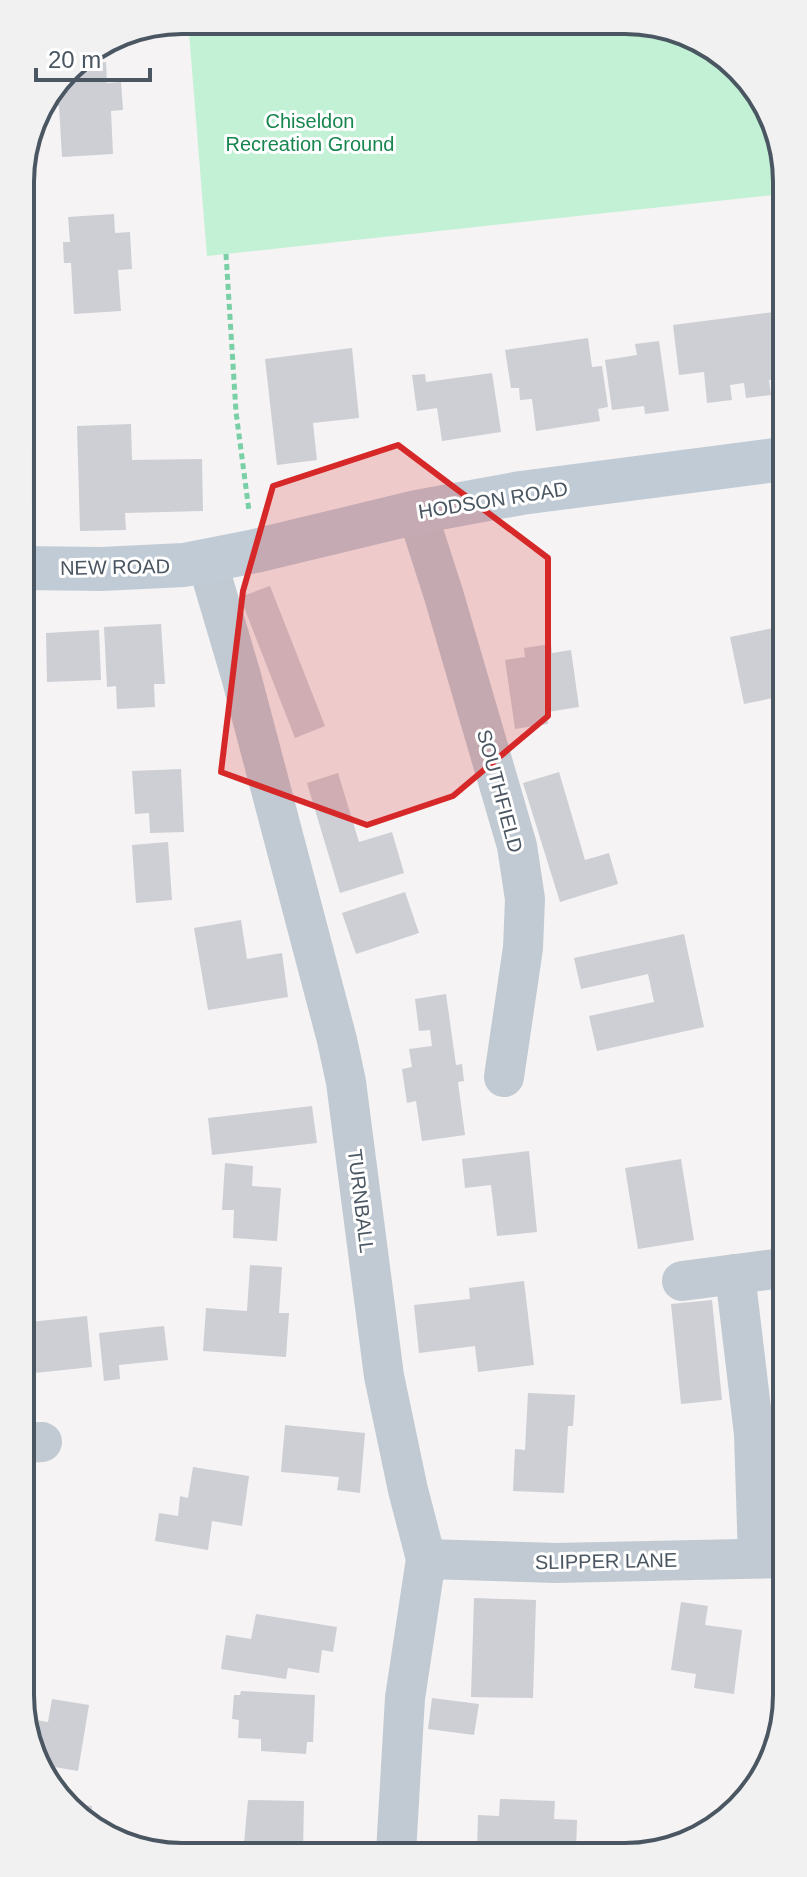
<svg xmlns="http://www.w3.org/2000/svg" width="807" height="1877" viewBox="0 0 807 1877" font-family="Helvetica,sans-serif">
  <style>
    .green { fill: #c3f1d5 }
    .building { fill: #cdcfd5 }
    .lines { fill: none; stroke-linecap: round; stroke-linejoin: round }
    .path { stroke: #7ad0a6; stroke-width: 5; stroke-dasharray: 6 4; stroke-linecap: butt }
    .minor { stroke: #c1cad2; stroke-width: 40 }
    .secondary { stroke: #c1cbd6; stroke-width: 44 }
    .marked { fill: #d62828; fill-opacity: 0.2; stroke: #d62828; stroke-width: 6; stroke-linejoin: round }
    .labels { text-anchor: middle; stroke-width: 6; stroke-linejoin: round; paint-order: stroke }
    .park-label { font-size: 20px; fill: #17864f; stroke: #fff }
    .street-label { font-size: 20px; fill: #4a5661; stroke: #fff }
    .rim { fill: none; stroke: #4a5661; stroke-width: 4 }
  </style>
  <rect width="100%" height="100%" fill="#f5f3f3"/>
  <polygon class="green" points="188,20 657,23 739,67 782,140 782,194 207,256"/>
  <g class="building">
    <polygon points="106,62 107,83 121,82 123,110 111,111 113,154 62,157 59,106 54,106 54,88 72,64"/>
    <polygon points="114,214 115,233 130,232 132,269 118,270 121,311 74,314 71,263 64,263 63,242 70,242 68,217"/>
    <polygon points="774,312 782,378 769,380 771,395 746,398 744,383 730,385 732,400 707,403 704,372 679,375 673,325"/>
    <polygon points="588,338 592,367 602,366 608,407 598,409 600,421 536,431 532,399 520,400 519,388 511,388 505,350"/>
    <polygon points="659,341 669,411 645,414 644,406 612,410 605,360 637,355 635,344"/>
    <polygon points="352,348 359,418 313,423 317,460 277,465 265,359"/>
    <polygon points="492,373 501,432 442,441 437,408 417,411 412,375 425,374 426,382"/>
    <polygon points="131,424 132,460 202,459 203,511 125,513 126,530 80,531 77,426"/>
    <polygon points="270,586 325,726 295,738 240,597"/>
    <polygon points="161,624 165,684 154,684 155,707 117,709 116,686 107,687 104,627"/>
    <polygon points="783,626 783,696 744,704 730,637"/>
    <polygon points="99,630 101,680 47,682 46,633"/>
    <polygon points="551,644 552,653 571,650 579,707 547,712 548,724 515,729 505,660 525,657 524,648"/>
    <polygon points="181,769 184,832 150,833 149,813 135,814 132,771"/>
    <polygon points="559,772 585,860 609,853 618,884 560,902 523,783"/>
    <polygon points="338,773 359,842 392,832 404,873 340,893 307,783"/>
    <polygon points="168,842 172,900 136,903 132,845"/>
    <polygon points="405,892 419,933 356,954 342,913"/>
    <polygon points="241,920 247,959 282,953 288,997 208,1010 194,928"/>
    <polygon points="684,934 704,1027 597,1051 589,1016 654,1002 648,974 581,989 574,958"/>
    <polygon points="446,994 456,1065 462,1064 464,1081 458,1082 465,1135 422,1141 416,1101 407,1103 402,1069 412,1067 409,1049 432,1046 430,1030 419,1031 415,999"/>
    <polygon points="312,1106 317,1143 212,1155 208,1118"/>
    <polygon points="529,1151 537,1232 497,1236 491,1185 465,1188 462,1159"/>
    <polygon points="681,1159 694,1240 638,1249 625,1168"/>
    <polygon points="225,1163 253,1166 252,1186 281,1188 277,1241 233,1238 234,1210 222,1210"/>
    <polygon points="250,1265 282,1267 279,1313 289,1313 286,1357 203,1351 206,1308 247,1311"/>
    <polygon points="524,1281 534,1365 478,1372 475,1346 419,1353 414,1305 470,1299 469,1288"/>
    <polygon points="785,1283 785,1337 784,1338 773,1285"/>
    <polygon points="712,1300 722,1400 681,1404 671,1304"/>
    <polygon points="30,1310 30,1322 87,1316 92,1367 35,1373 34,1363 24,1364 24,1311"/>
    <polygon points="164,1326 168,1360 119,1365 120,1379 104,1381 99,1333"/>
    <polygon points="528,1393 575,1395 573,1426 568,1426 564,1493 513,1491 515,1449 525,1450"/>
    <polygon points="285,1425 365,1433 360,1493 337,1490 339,1477 281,1472"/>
    <polygon points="193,1467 249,1476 242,1526 212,1521 208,1550 155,1541 159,1513 178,1516 180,1496 188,1498"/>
    <polygon points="474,1598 536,1600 533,1698 471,1697"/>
    <polygon points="681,1602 708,1606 705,1625 742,1630 734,1694 694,1688 696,1674 671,1670"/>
    <polygon points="256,1614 337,1627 333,1652 322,1650 319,1673 288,1668 286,1679 221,1669 226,1635 251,1639"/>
    <polygon points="785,1676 787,1706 778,1728 777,1727"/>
    <polygon points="241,1691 315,1695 313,1742 307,1742 306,1754 261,1751 261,1739 238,1738 239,1720 232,1719 234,1695 240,1695"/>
    <polygon points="432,1698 479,1704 474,1735 428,1729"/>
    <polygon points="52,1699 89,1705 78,1771 43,1765 25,1737 25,1718 48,1722"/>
    <polygon points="500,1799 555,1801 554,1819 577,1820 576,1852 477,1852 478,1815 499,1816"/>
    <polygon points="248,1800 304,1801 303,1853 243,1854"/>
    <polygon points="67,1804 92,1806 91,1824 75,1817"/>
  </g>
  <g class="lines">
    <polyline class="path" points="226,254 236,412 249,511"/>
    <g class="minor">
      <polyline points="417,512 444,596 517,846 525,899 523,948 504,1077"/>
      <polyline points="207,561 241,676 337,1040 346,1082 384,1376 408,1490 426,1559 405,1698 396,1853"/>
      <polyline points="735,1274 754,1434 758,1557"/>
      <polyline points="682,1281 783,1268"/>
      <polyline points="24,1443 42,1442"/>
      <polyline points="426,1559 556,1563 786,1558"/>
    </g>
    <polyline class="secondary" points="22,568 101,569 184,565 255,551 417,512 521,493 783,459"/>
  </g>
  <path class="marked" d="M398,445L548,558V716L453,796L367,825L221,772L243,591L273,486Z"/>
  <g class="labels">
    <g class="park-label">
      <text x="310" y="128">Chiseldon<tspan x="310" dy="23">Recreation Ground</tspan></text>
    </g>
    <g class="street-label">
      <text transform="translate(493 500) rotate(-9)" y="7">HODSON ROAD</text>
      <text transform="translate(115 567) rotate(-1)" y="7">NEW ROAD</text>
      <text transform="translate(500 791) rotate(75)" y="7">SOUTHFIELD</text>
      <text transform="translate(361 1201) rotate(83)" y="7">TURNBALL</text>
      <text transform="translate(606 1561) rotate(-1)" y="7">SLIPPER LANE</text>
    </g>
  </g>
  <path d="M0 0H807V1877H0ZM182 34H625A148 148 0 0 1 773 182V1695A148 148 0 0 1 625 1843H182A148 148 0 0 1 34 1695V182A148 148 0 0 1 182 34Z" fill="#f1f1f2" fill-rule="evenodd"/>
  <path class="rim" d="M182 34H625A148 148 0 0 1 773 182V1695A148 148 0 0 1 625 1843H182A148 148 0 0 1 34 1695V182A148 148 0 0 1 182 34Z"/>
  <path d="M36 68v12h114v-12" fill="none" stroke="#4a5661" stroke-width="4"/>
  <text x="48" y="68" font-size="24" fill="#4a5661" stroke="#ffffff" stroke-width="6" paint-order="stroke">20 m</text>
</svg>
